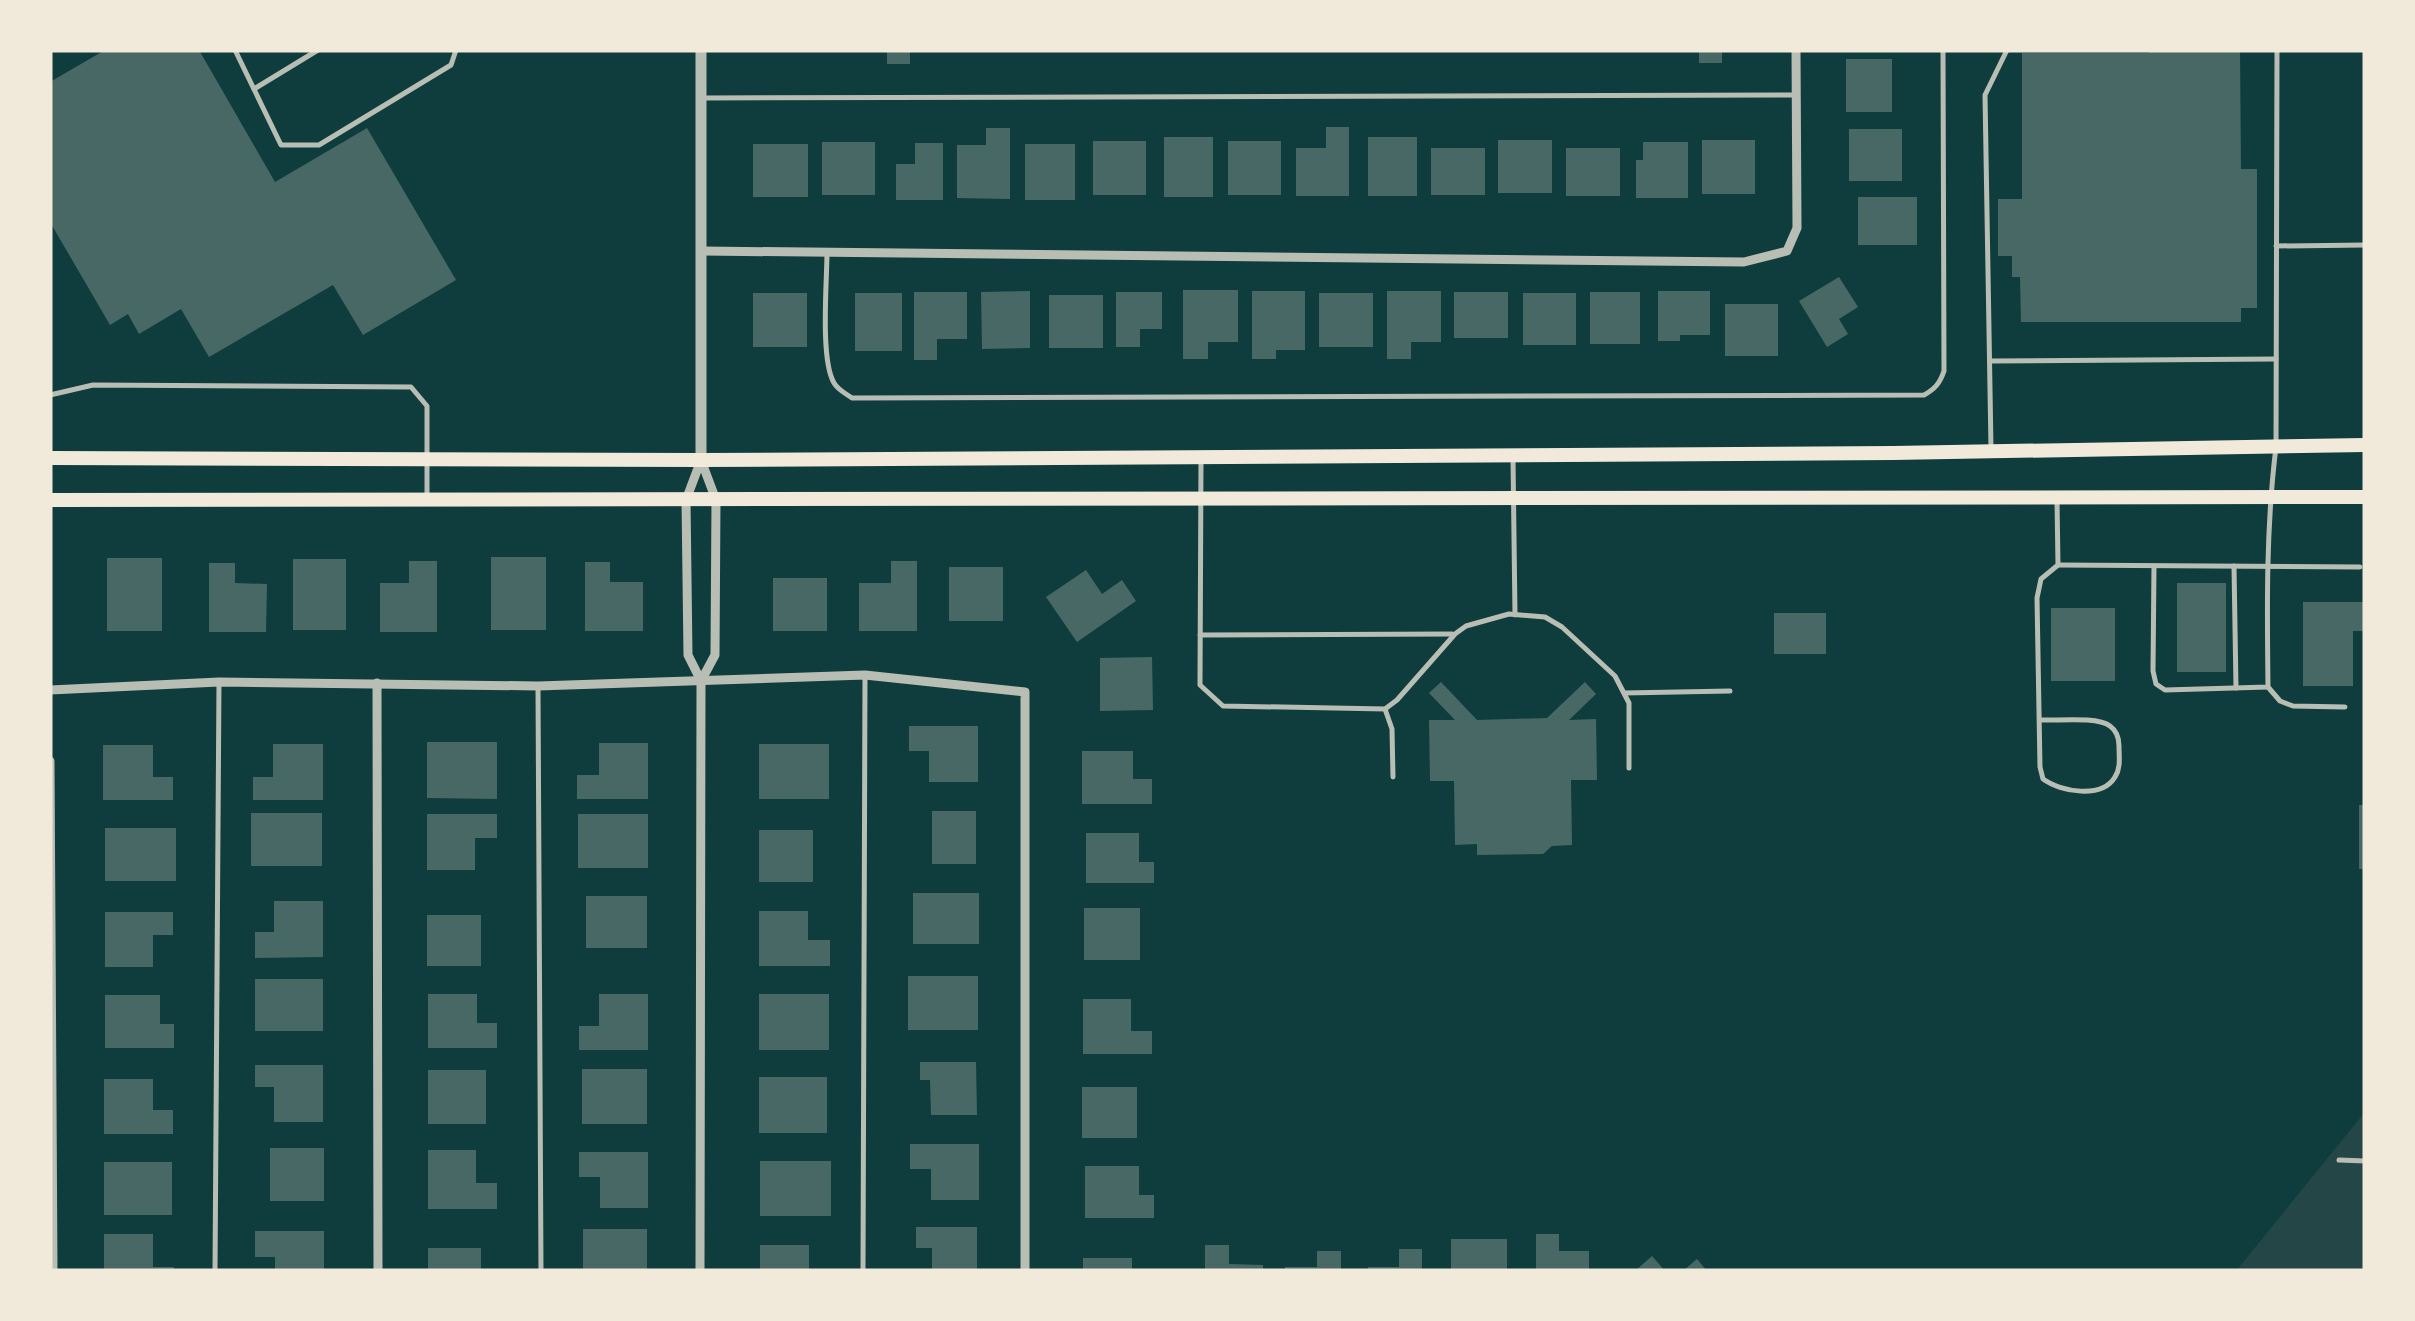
<svg xmlns="http://www.w3.org/2000/svg" width="2415" height="1321" viewBox="0 0 2415 1321" font-family="'Playfair Display',serif">
  <style>
    .green { fill: #244646 }
    .building { fill: #486865 }
    .lines { fill: none; stroke-linecap: round; stroke-linejoin: round }
    .service { stroke: #b8beb3; stroke-width: 5 }
    .minor { stroke: #b8beb3; stroke-width: 9 }
    .tertiary { stroke: #b8beb3; stroke-width: 11 }
    .secondary { stroke: #f1e9da; stroke-width: 14 }
  </style>
  <rect width="100%" height="100%" fill="#0f3d3e"/>
  <polygon class="green" points="2365,1112 2365,1271 2236,1271"/>
  <g class="building">
    <polygon points="105,50 199,50 275,182 367,128 456,280 363,335 333,285 209,357 181,309 139,334 128,314 110,325 50,222 50,82"/>
    <rect x="887" y="50" width="23" height="14"/>
    <rect x="1699" y="50" width="23" height="13"/>
    <polygon points="2149,50 2231,50 2231,52 2240,52 2241,169 2257,169 2257,308 2241,308 2241,322 2021,322 2020,277 2012,277 2012,256 1998,256 1998,199 2022,199 2022,53 2149,53"/>
    <rect x="1846" y="59" width="46" height="53"/>
    <polygon points="1326,127 1349,127 1349,196 1296,196 1296,148 1326,148"/>
    <polygon points="986,128 1010,128 1010,199 957,198 957,145 986,145"/>
    <rect x="1849" y="129" width="53" height="52"/>
    <rect x="1164" y="137" width="49" height="60"/>
    <rect x="1368" y="137" width="49" height="59"/>
    <rect x="1498" y="140" width="54" height="53"/>
    <rect x="1702" y="140" width="53" height="54"/>
    <rect x="1093" y="141" width="53" height="54"/>
    <rect x="1228" y="141" width="53" height="54"/>
    <rect x="822" y="142" width="53" height="53"/>
    <polygon points="1643,142 1688,142 1688,198 1636,198 1636,160 1643,160"/>
    <polygon points="915,143 943,143 943,200 896,200 896,164 915,164"/>
    <rect x="753" y="144" width="55" height="53"/>
    <rect x="1025" y="144" width="50" height="56"/>
    <rect x="1431" y="148" width="54" height="47"/>
    <rect x="1566" y="148" width="54" height="48"/>
    <rect x="1858" y="197" width="59" height="48"/>
    <polygon points="1839,277 1858,307 1839,319 1848,334 1827,347 1799,301"/>
    <polygon points="1183,290 1238,290 1238,342 1208,342 1208,359 1183,359"/>
    <polygon points="1030,291 1030,348 982,349 981,292"/>
    <polygon points="1252,291 1305,291 1305,350 1276,350 1276,359 1252,359"/>
    <polygon points="1387,291 1441,291 1441,342 1411,342 1411,359 1387,359"/>
    <polygon points="1658,291 1710,291 1710,335 1680,335 1680,341 1658,341"/>
    <polygon points="914,292 967,292 967,339 937,339 937,360 914,360"/>
    <polygon points="1116,292 1162,292 1162,329 1140,329 1140,347 1116,347"/>
    <rect x="1454" y="292" width="54" height="46"/>
    <rect x="1590" y="292" width="50" height="52"/>
    <rect x="753" y="293" width="54" height="54"/>
    <rect x="855" y="293" width="47" height="58"/>
    <rect x="1319" y="293" width="54" height="54"/>
    <rect x="1523" y="293" width="53" height="52"/>
    <rect x="1049" y="295" width="54" height="53"/>
    <rect x="1725" y="304" width="53" height="52"/>
    <rect x="491" y="557" width="55" height="73"/>
    <rect x="107" y="558" width="55" height="73"/>
    <rect x="293" y="559" width="53" height="71"/>
    <polygon points="409,561 437,561 437,632 380,632 380,583 409,583"/>
    <polygon points="891,561 917,561 917,631 859,631 859,583 891,583"/>
    <polygon points="585,562 610,562 610,582 643,582 643,631 585,631"/>
    <polygon points="209,563 235,563 235,583 267,584 266,632 209,632"/>
    <rect x="949" y="567" width="54" height="54"/>
    <polygon points="1086,570 1102,594 1122,580 1136,601 1077,642 1046,597"/>
    <rect x="773" y="578" width="54" height="53"/>
    <rect x="2177" y="583" width="49" height="89"/>
    <polygon points="2303,602 2365,602 2365,631 2353,631 2353,686 2303,686"/>
    <rect x="2051" y="608" width="64" height="73"/>
    <rect x="1774" y="613" width="52" height="41"/>
    <polygon points="1152,657 1153,710 1100,711 1100,658"/>
    <polygon points="1441,682 1477,720 1547,718 1585,682 1596,694 1569,720 1596,719 1597,780 1571,780 1572,845 1552,846 1543,854 1477,855 1477,844 1455,845 1454,781 1430,781 1429,720 1455,720 1429,693"/>
    <polygon points="909,726 978,726 978,782 929,782 929,751 909,751"/>
    <polygon points="427,742 497,742 497,799 427,798"/>
    <polygon points="599,743 648,743 648,799 577,799 577,775 599,775"/>
    <polygon points="273,744 323,744 323,800 253,800 253,777 273,777"/>
    <rect x="759" y="744" width="70" height="55"/>
    <polygon points="103,745 153,745 153,777 173,777 173,800 103,800"/>
    <polygon points="1082,751 1133,751 1133,779 1152,779 1152,804 1082,804"/>
    <rect x="2359" y="805" width="6" height="64"/>
    <rect x="932" y="811" width="44" height="53"/>
    <rect x="251" y="813" width="71" height="53"/>
    <polygon points="427,814 497,814 497,838 475,838 475,870 427,870"/>
    <rect x="578" y="814" width="70" height="54"/>
    <rect x="105" y="828" width="71" height="53"/>
    <rect x="759" y="830" width="54" height="52"/>
    <polygon points="1086,833 1139,833 1139,862 1154,862 1154,883 1086,883"/>
    <rect x="913" y="893" width="66" height="51"/>
    <rect x="586" y="896" width="61" height="52"/>
    <polygon points="274,901 323,901 323,957 255,958 255,932 274,932"/>
    <rect x="1084" y="908" width="56" height="52"/>
    <polygon points="759,911 808,911 808,940 830,940 830,966 759,966"/>
    <polygon points="105,912 173,912 173,935 153,935 153,967 105,967"/>
    <rect x="427" y="915" width="54" height="51"/>
    <rect x="908" y="976" width="70" height="54"/>
    <rect x="255" y="979" width="68" height="52"/>
    <polygon points="428,994 477,994 477,1023 497,1023 497,1048 428,1048"/>
    <polygon points="599,994 648,994 648,1050 579,1050 579,1026 599,1026"/>
    <rect x="759" y="994" width="70" height="56"/>
    <polygon points="105,995 160,995 160,1024 174,1024 174,1048 105,1048"/>
    <polygon points="1083,999 1131,999 1131,1031 1152,1031 1152,1054 1083,1054"/>
    <polygon points="920,1062 976,1062 977,1115 931,1115 930,1080 920,1080"/>
    <polygon points="255,1065 323,1065 323,1122 274,1122 274,1087 255,1087"/>
    <rect x="582" y="1069" width="65" height="55"/>
    <rect x="428" y="1070" width="58" height="54"/>
    <rect x="759" y="1077" width="68" height="56"/>
    <polygon points="104,1079 153,1079 153,1110 173,1110 173,1134 104,1134"/>
    <rect x="1082" y="1087" width="55" height="51"/>
    <polygon points="910,1144 979,1144 979,1200 931,1200 931,1169 910,1169"/>
    <rect x="270" y="1148" width="54" height="53"/>
    <polygon points="428,1150 476,1150 476,1183 497,1183 497,1209 428,1209"/>
    <polygon points="579,1152 648,1152 648,1208 600,1208 600,1177 579,1177"/>
    <rect x="760" y="1161" width="71" height="55"/>
    <rect x="104" y="1162" width="68" height="53"/>
    <polygon points="1085,1166 1139,1166 1139,1195 1154,1195 1154,1218 1085,1218"/>
    <polygon points="916,1227 977,1227 977,1271 932,1271 932,1248 916,1248"/>
    <rect x="583" y="1229" width="64" height="42"/>
    <polygon points="255,1231 324,1231 324,1271 275,1271 275,1257 255,1257"/>
    <polygon points="104,1234 153,1234 153,1267 174,1267 174,1271 104,1271"/>
    <polygon points="1536,1234 1559,1234 1559,1251 1589,1251 1589,1271 1536,1271"/>
    <rect x="1451" y="1239" width="56" height="32"/>
    <rect x="760" y="1245" width="49" height="26"/>
    <polygon points="1205,1245 1229,1245 1229,1264 1263,1265 1263,1271 1205,1271"/>
    <rect x="428" y="1248" width="53" height="23"/>
    <polygon points="1399,1249 1422,1249 1422,1271 1368,1271 1368,1267 1399,1267"/>
    <polygon points="1317,1251 1341,1251 1341,1271 1285,1271 1285,1267 1317,1267"/>
    <polygon points="1652,1256 1665,1271 1635,1271"/>
    <rect x="1083" y="1258" width="49" height="13"/>
    <polygon points="1697,1259 1707,1271 1683,1271"/>
  </g>
  <g class="lines">
    <g class="service">
      <polyline points="235,50 281,145 319,145 451,65 456,50"/>
      <polyline points="254,89 318,50"/>
      <polyline points="704,98 1796,95"/>
      <polyline points="2276,246 2365,245"/>
      <path d="M827,252C827,282 820,359 834,383C838,390 845,393 852,398L1924,395C1935,389 1940,383 1944,371L1943,50"/>
      <polyline points="1990,361 2276,359"/>
      <polyline points="50,395 93,385 411,387 427,406 427,497"/>
      <polyline points="1991,448 1985,95 2007,50"/>
      <polyline points="1513,458 1515,615"/>
      <polyline points="1201,460 1200,685 1223,706 1385,709 1397,700 1455,634 1466,626 1509,614 1545,617 1562,627 1615,676 1629,703 1629,768"/>
      <polyline points="2058,565 2360,567"/>
      <path d="M2154,566L2153,671L2156,684L2165,690L2268,687C2267,607 2266,527 2276,447L2277,50"/>
      <polyline points="2234,566 2236,688"/>
      <polyline points="1200,635 1452,634"/>
      <polyline points="538,686 541,1271"/>
      <polyline points="2268,687 2280,701 2293,706 2345,707"/>
      <polyline points="1624,693 1730,691"/>
      <polyline points="1385,709 1392,729 1393,777"/>
      <path d="M2039,720C2056,721 2097,716 2110,726C2117,731 2119,738 2119,746C2119,757 2121,768 2115,777C2102,799 2061,792 2043,779L2040,767L2037,598L2041,579L2058,565L2057,500"/>
      <polyline points="2339,1160 2365,1161"/>
      <polyline points="215,1271 219,682"/>
      <polyline points="863,1271 865,675"/>
    </g>
    <g class="minor">
      <polyline points="703,251 1744,262 1787,251 1797,228 1796,50"/>
      <polyline points="701,681 715,655 716,500 701,460"/>
      <polyline points="377,683 378,1271"/>
      <polyline points="50,690 219,682 538,686 865,675 1025,692 1025,1271"/>
      <polyline points="50,761 53,1271"/>
      <polyline points="700,1271 701,681 688,655 686,500 701,460"/>
    </g>
    <polyline class="tertiary" points="701,460 701,50"/>
    <g class="secondary">
      <polyline points="50,458 701,460 1893,453 2365,445"/>
      <polyline points="50,500 2365,497"/>
    </g>
  </g>
  <rect width="2415" height="1321" fill="none" stroke="#f1e9da" stroke-width="105"/>
</svg>
